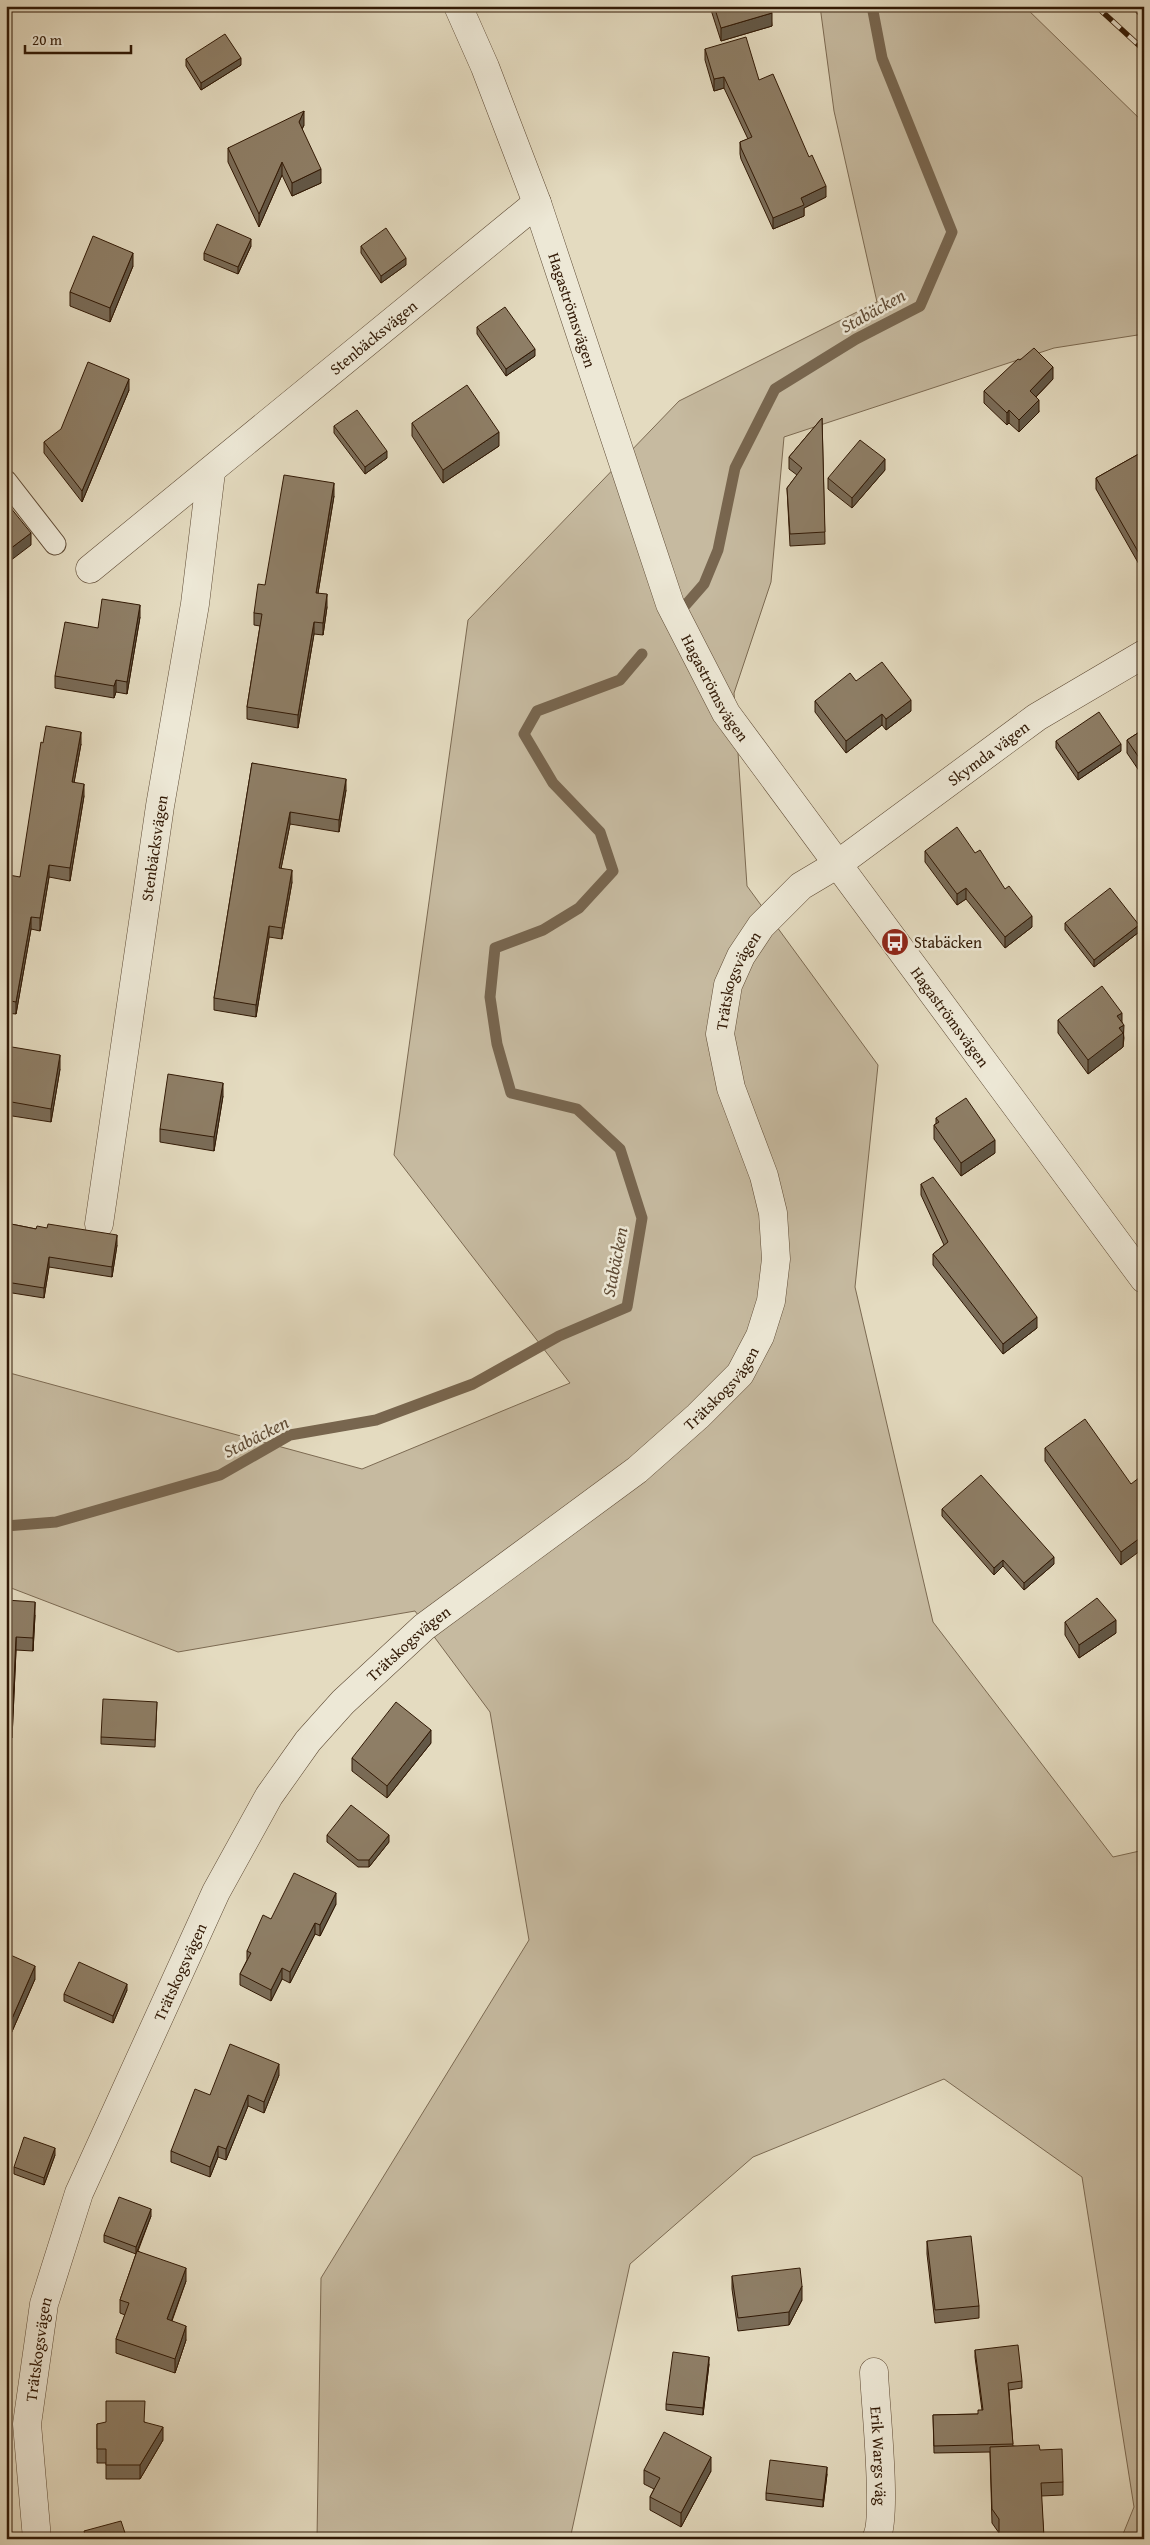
<svg xmlns="http://www.w3.org/2000/svg" width="1150" height="2545" viewBox="0 0 1150 2545" font-family="'Gentium Book Plus',serif">
  <style>
    .green { fill: #c6baa0; stroke: #7c6a52 }
    .lines { fill: none; stroke-linecap: round; stroke-linejoin: round }
    .stream { stroke: #78664f; stroke-width: 11 }
    .service-casing { stroke: #5e4a34; stroke-width: 23 }
    .minor-casing { stroke: #5e4a34; stroke-width: 29 }
    .tertiary-casing { stroke: #5e4a34; stroke-width: 29 }
    .service { stroke: #ede8d6; stroke-width: 21 }
    .minor { stroke: #ede8d6; stroke-width: 28 }
    .tertiary { stroke: #ede8d6; stroke-width: 28 }
    .rail-casing { stroke: #311905; stroke-width: 5.5 }
    .rail { stroke: #ede8d6; stroke-width: 4; stroke-dasharray: 11; stroke-linecap: butt }
    .wall { fill: #7a6c58; stroke: #311905 }
    .shaded-wall { fill: #635847; stroke: #311905 }
    .building { fill: #8e7e66; stroke: #311905 }
    .labels { text-anchor: middle; stroke-width: 5; stroke-linejoin: round; paint-order: stroke }
    .street-label { font-size: 16px; fill: #311905; stroke: #ede8d6 }
    .poi-label { font-size: 16px; fill: #311905; stroke: #ede8d6; text-anchor: start }
    .water-label { font-size: 18px; font-style: italic; fill: #604c36; stroke: #ede8d6 }
  </style>
  <rect width="100%" height="100%" fill="#e4dbc0"/>
  <filter id="stains"><feTurbulence type="fractalNoise" baseFrequency=".004" numOctaves="4"/><feColorMatrix values="0 0 0 0 .2 0 0 0 0 .09 0 0 0 0 .02 0 0 0 .5 -.17"/></filter>
  <radialGradient id="worn" r=".72"><stop offset=".6" stop-color="#630" stop-opacity="0"/><stop offset="1" stop-color="#630" stop-opacity=".3"/></radialGradient>
  <polygon class="green" points="820,6 1024,6 1144,123 1144,334 1054,348 784,437 771,582 734,693 747,886 878,1065 855,1287 933,1622 1113,1857 1144,1850 1144,2539 1121,2539 1134,2507 1082,2177 944,2079 753,2157 630,2264 570,2539 317,2539 321,2278 529,1940 490,1712 415,1611 178,1652 6,1586 6,1372 362,1469 570,1383 394,1155 468,620 679,401 877,302 834,111"/>
  <g class="lines">
    <g class="stream">
      <polyline points="683,608 704,584 718,550 735,468 775,389 856,339 920,306 952,232 882,58 872,6"/>
      <polyline points="6,1526 56,1522 220,1475 290,1435 376,1420 473,1384 559,1336 627,1307 642,1218 620,1149 577,1109 511,1093 497,1044 490,997 495,948 543,930 579,908 613,871 600,832 553,783 524,734 537,711 620,680 642,654"/>
    </g>
    <g class="service-casing">
      <polyline id="service" points="6,481 55,544"/>
    </g>
    <g class="minor-casing">
      <g id="minor">
        <path id="s1" d="M90,569L537,203"/>
        <path id="s2" d="M99,1224L160,806L195,604L211,472"/>
        <path id="s3" d="M874,2372C875,2403 888,2518 876,2539"/>
        <path id="s4" d="M37,2539L27,2424L44,2304L79,2193L216,1892L269,1796L308,1741L343,1702L424,1627L637,1470L698,1416L740,1374L760,1336L771,1301L776,1259L773,1213L764,1176L731,1088L720,1034L728,985L741,956L761,926L801,886L838,864L1037,717L1144,654"/>
      </g>
    </g>
    <g class="tertiary-casing">
      <g id="tertiary">
        <path id="s5" d="M458,6L485,67L537,203L670,604L726,713L1144,1279"/>
      </g>
    </g>
    <use href="#service" class="service"/>
    <use href="#minor" class="minor"/>
    <use href="#tertiary" class="tertiary"/>
    <g class="rail-casing">
      <g id="rail">
        <polyline points="1096,6 1144,50"/>
        <polyline points="1133,6 1144,17"/>
      </g>
    </g>
    <use href="#rail" class="rail"/>
  </g>
  <g class="wall">
    <polygon points="711,6 770,6 772,26 721,41 711,10"/>
    <polygon points="705,49 759,80 826,197 804,208 804,216 773,229 741,159 740,154 740,142 748,139 724,88 714,91 705,60"/>
    <polygon points="186,59 241,65 201,90 186,66"/>
    <polygon points="304,125 302,129 321,183 292,196 282,175 259,227 228,162 228,148"/>
    <polygon points="251,246 238,274 204,260 204,253"/>
    <polygon points="361,246 406,265 381,283 361,253"/>
    <polygon points="133,266 110,322 70,306 70,292"/>
    <polygon points="477,327 535,356 506,376 477,334"/>
    <polygon points="1020,360 1053,379 1036,397 1039,412 1019,432 1009,423 1007,425 984,403 984,391"/>
    <polygon points="129,390 82,502 44,453 44,442"/>
    <polygon points="822,418 825,544 790,546 787,488 797,475 789,469 789,457"/>
    <polygon points="412,423 499,446 443,483 412,436"/>
    <polygon points="334,426 387,458 365,474 334,433"/>
    <polygon points="1144,451 1144,573 1096,489 1096,478"/>
    <polygon points="885,470 852,508 828,489 828,478"/>
    <polygon points="334,496 318,593 327,607 323,635 314,634 298,728 247,719 247,707 260,626 254,625 254,613 265,585"/>
    <polygon points="140,617 127,694 116,692 114,698 55,688 55,676 98,628"/>
    <polygon points="856,681 911,711 886,730 882,725 846,753 815,712 815,701"/>
    <polygon points="1144,729 1144,778 1127,753 1127,740"/>
    <polygon points="1056,741 1121,751 1078,780 1056,748"/>
    <polygon points="81,744 74,782 84,796 70,881 49,877 40,931 31,929 16,1014 6,1013 6,888 20,877"/>
    <polygon points="252,763 346,790 339,832 290,824 281,868 292,882 282,939 269,937 256,1017 214,1010 214,998"/>
    <polygon points="925,851 975,853 1032,927 1005,948 966,899 957,905 925,862"/>
    <polygon points="1065,923 1139,932 1094,967 1065,930"/>
    <polygon points="1058,1020 1122,1022 1124,1038 1123,1047 1088,1074 1058,1033"/>
    <polygon points="6,1046 60,1069 51,1122 6,1115"/>
    <polygon points="223,1096 214,1151 160,1142 160,1129"/>
    <polygon points="936,1118 995,1153 961,1176 934,1139 934,1125 936,1124"/>
    <polygon points="921,1184 1037,1328 1003,1354 933,1265 933,1254 944,1245 921,1195"/>
    <polygon points="6,1223 117,1245 112,1277 49,1267 44,1298 6,1292"/>
    <polygon points="1045,1448 1131,1484 1121,1565 1045,1461"/>
    <polygon points="942,1509 1054,1564 1024,1590 1003,1566 994,1575 942,1516"/>
    <polygon points="6,1600 35,1615 33,1651 16,1650 12,1738 6,1737"/>
    <polygon points="1065,1622 1116,1633 1079,1658 1065,1635"/>
    <polygon points="157,1702 155,1747 101,1744 101,1737"/>
    <polygon points="431,1743 387,1798 352,1771 352,1758"/>
    <polygon points="327,1835 389,1842 369,1867 358,1867 327,1842"/>
    <polygon points="336,1904 320,1936 315,1934 290,1983 282,1979 271,2001 240,1985 240,1974 247,1960 247,1951 271,1919"/>
    <polygon points="6,1953 35,1979 10,2036 6,2034"/>
    <polygon points="127,1990 113,2023 64,2001 64,1994"/>
    <polygon points="279,2075 264,2113 248,2106 226,2160 218,2157 210,2177 171,2162 171,2151 210,2095"/>
    <polygon points="55,2155 44,2185 14,2174 14,2167"/>
    <polygon points="151,2216 138,2251 186,2281 172,2321 186,2340 175,2373 116,2353 116,2339 125,2315 120,2313 120,2300 136,2254 104,2242 104,2235"/>
    <polygon points="927,2241 979,2306 979,2318 935,2323 927,2254"/>
    <polygon points="732,2276 802,2300 789,2325 738,2331 732,2289"/>
    <polygon points="975,2350 1022,2381 1022,2388 1009,2390 1013,2446 1040,2450 1063,2482 1063,2495 1041,2496 1044,2539 999,2539 999,2533 992,2523 990,2452 934,2453 933,2415 978,2414 982,2410 975,2357"/>
    <polygon points="709,2364 703,2415 666,2410 666,2404"/>
    <polygon points="145,2422 163,2440 140,2479 106,2479 106,2463 97,2463 97,2424"/>
    <polygon points="644,2470 711,2471 681,2527 650,2510 650,2497 654,2489 644,2484"/>
    <polygon points="827,2474 823,2507 766,2500 766,2493"/>
  </g>
  <g class="shaded-wall">
    <polygon points="772,13 772,26 721,41 721,28"/>
    <polygon points="241,58 241,65 201,90 201,83"/>
    <polygon points="724,77 724,88 714,91 714,79"/>
    <polygon points="304,111 304,125 299,136 299,122"/>
    <polygon points="282,162 282,175 259,227 259,214"/>
    <polygon points="321,169 321,183 292,196 292,183"/>
    <polygon points="826,186 826,197 804,208 804,216 773,229 773,218 801,198"/>
    <polygon points="251,239 251,246 238,274 238,267"/>
    <polygon points="133,253 133,266 110,322 110,308"/>
    <polygon points="406,258 406,265 381,283 381,276"/>
    <polygon points="535,349 535,356 506,376 506,369"/>
    <polygon points="1053,367 1053,379 1030,403 1030,391"/>
    <polygon points="129,379 129,390 82,502 82,491"/>
    <polygon points="1039,400 1039,412 1019,432 1019,420"/>
    <polygon points="1009,410 1009,423 1007,425 1007,413"/>
    <polygon points="499,432 499,446 443,483 443,470"/>
    <polygon points="387,451 387,458 365,474 365,467"/>
    <polygon points="885,459 885,470 852,508 852,498"/>
    <polygon points="334,483 334,496 316,605 316,593"/>
    <polygon points="31,533 31,545 6,564 6,552"/>
    <polygon points="327,594 327,607 323,635 323,623"/>
    <polygon points="140,605 140,617 127,694 127,682"/>
    <polygon points="314,622 314,634 298,728 298,715"/>
    <polygon points="116,680 116,692 114,698 114,686"/>
    <polygon points="911,700 911,711 886,730 886,719"/>
    <polygon points="882,714 882,725 846,753 846,741"/>
    <polygon points="81,732 81,744 72,794 72,782"/>
    <polygon points="1121,744 1121,751 1078,780 1078,773"/>
    <polygon points="346,779 346,790 339,832 339,820"/>
    <polygon points="84,784 84,796 70,881 70,868"/>
    <polygon points="290,812 290,824 279,879 279,868"/>
    <polygon points="49,865 49,877 40,931 40,918"/>
    <polygon points="292,870 292,882 282,939 282,928"/>
    <polygon points="966,888 966,899 957,905 957,894"/>
    <polygon points="1032,916 1032,927 1005,948 1005,937"/>
    <polygon points="31,917 31,929 16,1014 16,1002"/>
    <polygon points="1139,925 1139,932 1094,967 1094,960"/>
    <polygon points="269,926 269,937 256,1017 256,1005"/>
    <polygon points="1122,1013 1122,1026 1117,1016"/>
    <polygon points="1124,1025 1123,1047 1088,1074 1088,1060 1119,1028"/>
    <polygon points="60,1055 60,1069 51,1122 51,1109"/>
    <polygon points="223,1083 223,1096 214,1151 214,1137"/>
    <polygon points="995,1140 995,1153 961,1176 961,1163"/>
    <polygon points="117,1235 117,1245 112,1277 112,1267"/>
    <polygon points="49,1257 49,1267 44,1298 44,1288"/>
    <polygon points="1037,1317 1037,1328 1003,1354 1003,1344"/>
    <polygon points="1144,1535 1144,1548 1121,1565 1121,1552"/>
    <polygon points="1054,1557 1054,1564 1024,1590 1024,1583"/>
    <polygon points="1003,1560 1003,1566 994,1575 994,1568"/>
    <polygon points="35,1602 35,1615 33,1651 33,1638"/>
    <polygon points="1116,1620 1116,1633 1079,1658 1079,1645"/>
    <polygon points="16,1637 16,1650 12,1738 12,1725"/>
    <polygon points="431,1730 431,1743 387,1798 387,1786"/>
    <polygon points="389,1835 389,1842 369,1867 369,1860"/>
    <polygon points="336,1893 336,1904 320,1936 320,1925"/>
    <polygon points="315,1923 315,1934 290,1983 290,1972"/>
    <polygon points="35,1966 35,1979 10,2036 10,2023"/>
    <polygon points="282,1968 282,1979 271,2001 271,1990"/>
    <polygon points="127,1984 127,1990 113,2023 113,2016"/>
    <polygon points="279,2064 279,2075 264,2113 264,2102"/>
    <polygon points="248,2095 248,2106 226,2160 226,2149"/>
    <polygon points="218,2146 218,2157 210,2177 210,2167"/>
    <polygon points="55,2148 55,2155 44,2185 44,2178"/>
    <polygon points="151,2209 151,2216 136,2254 136,2247"/>
    <polygon points="186,2268 186,2281 167,2333 167,2319"/>
    <polygon points="802,2286 802,2300 789,2325 789,2312"/>
    <polygon points="186,2326 186,2340 175,2373 175,2359"/>
    <polygon points="709,2357 709,2364 703,2415 703,2408"/>
    <polygon points="163,2427 163,2440 140,2479 140,2465"/>
    <polygon points="711,2457 711,2471 681,2527 681,2513"/>
    <polygon points="827,2467 827,2474 823,2507 823,2500"/>
  </g>
  <g class="building">
    <polygon points="714,6 770,6 772,13 721,28"/>
    <polygon points="225,34 241,58 201,83 186,59"/>
    <polygon points="746,37 759,80 773,74 809,157 812,155 826,186 801,198 804,205 773,218 741,148 740,142 752,137 724,77 714,79 705,49"/>
    <polygon points="304,111 299,122 321,169 292,183 282,162 259,214 228,148"/>
    <polygon points="217,224 251,239 238,267 204,253"/>
    <polygon points="386,228 406,258 381,276 361,246"/>
    <polygon points="93,236 133,253 110,308 70,292"/>
    <polygon points="505,307 535,349 506,369 477,327"/>
    <polygon points="1034,348 1053,367 1030,391 1039,400 1019,420 1009,410 1007,413 984,391 1018,359 1020,360"/>
    <polygon points="88,362 129,379 82,491 44,442 61,429"/>
    <polygon points="467,385 499,432 443,470 412,423"/>
    <polygon points="357,410 387,451 365,467 334,426"/>
    <polygon points="822,418 825,532 790,534 787,488 802,468 789,457"/>
    <polygon points="860,440 885,459 852,498 828,478"/>
    <polygon points="1144,451 1144,562 1096,478"/>
    <polygon points="284,475 334,483 316,593 327,594 323,623 314,622 298,715 247,707 262,614 254,613 258,584 265,585"/>
    <polygon points="6,502 31,533 6,552"/>
    <polygon points="102,599 140,605 127,682 116,680 114,686 55,676 65,622 98,628"/>
    <polygon points="882,662 911,700 886,719 882,714 846,741 815,701 850,673 856,681"/>
    <polygon points="1099,712 1121,744 1078,773 1056,741"/>
    <polygon points="46,726 81,732 72,782 84,784 70,868 49,865 40,918 31,917 16,1002 6,1000 6,888 9,875 20,877 41,742 43,743"/>
    <polygon points="1144,729 1144,765 1127,740"/>
    <polygon points="252,763 346,779 339,820 290,812 279,868 292,870 282,928 269,926 256,1005 214,998"/>
    <polygon points="957,827 975,853 980,850 1005,889 1009,886 1032,916 1005,937 966,888 957,894 925,851"/>
    <polygon points="1110,888 1139,925 1094,960 1065,923"/>
    <polygon points="1102,986 1122,1013 1117,1016 1124,1025 1119,1028 1123,1033 1088,1060 1058,1020"/>
    <polygon points="6,1046 60,1055 51,1109 6,1101"/>
    <polygon points="168,1074 223,1083 214,1137 160,1129"/>
    <polygon points="966,1098 995,1140 961,1163 934,1125 939,1122 936,1118"/>
    <polygon points="933,1177 1037,1317 1003,1344 933,1254 948,1242 921,1184"/>
    <polygon points="6,1223 36,1229 37,1226 47,1228 48,1224 117,1235 112,1267 49,1257 44,1288 6,1282"/>
    <polygon points="1085,1419 1131,1484 1144,1474 1144,1535 1121,1552 1045,1448"/>
    <polygon points="981,1475 1054,1557 1024,1583 1003,1560 994,1568 942,1509"/>
    <polygon points="1097,1598 1116,1620 1079,1645 1065,1622"/>
    <polygon points="6,1600 35,1602 33,1638 16,1637 12,1725 6,1725"/>
    <polygon points="103,1699 157,1702 155,1740 101,1737"/>
    <polygon points="396,1702 431,1730 387,1786 352,1758"/>
    <polygon points="351,1805 389,1835 369,1860 358,1860 327,1835"/>
    <polygon points="294,1873 336,1893 320,1925 315,1923 290,1972 282,1968 271,1990 240,1974 251,1953 247,1951 263,1915 271,1919"/>
    <polygon points="6,1953 35,1966 10,2023 6,2021"/>
    <polygon points="79,1962 127,1984 113,2016 64,1994"/>
    <polygon points="230,2044 279,2064 264,2102 248,2095 226,2149 218,2146 210,2167 171,2151 195,2089 210,2095"/>
    <polygon points="24,2137 55,2148 44,2178 14,2167"/>
    <polygon points="119,2197 151,2209 136,2247 104,2235"/>
    <polygon points="971,2236 979,2306 935,2310 927,2241"/>
    <polygon points="137,2251 186,2268 167,2319 186,2326 175,2359 116,2339 129,2303 120,2300"/>
    <polygon points="800,2268 802,2286 789,2312 738,2318 732,2276"/>
    <polygon points="1018,2345 1022,2381 1008,2383 1013,2444 934,2446 933,2415 978,2414 978,2410 983,2410 975,2350"/>
    <polygon points="673,2352 709,2357 703,2408 666,2404"/>
    <polygon points="106,2401 145,2401 144,2422 163,2427 140,2465 106,2465 106,2449 97,2449 97,2424 106,2422"/>
    <polygon points="664,2432 711,2457 681,2513 650,2497 660,2478 644,2470"/>
    <polygon points="1039,2445 1040,2450 1062,2449 1063,2482 1041,2483 1044,2537 999,2539 999,2519 992,2509 990,2447"/>
    <polygon points="770,2460 827,2467 823,2500 766,2493"/>
    <polygon points="121,2521 127,2539 86,2539 84,2531"/>
  </g>
  <defs>
    <g id="bus-disc" transform="scale(1.4375)"><circle r="9.5" fill="#8f2418" stroke="#ede8d6"/><path d="M-5-6H5V4H4V6H2V4H-2V6H-4V4H-5ZM-3.5-4V0h7V-4ZM-3.5 1.2v1.5H-2V1.2ZM2 1.2v1.5H3.5V1.2Z" fill="#fff"/></g>
  </defs>
  <g fill-rule="evenodd">
    <use href="#bus-disc" x="895" y="942"/>
  </g>
  <g class="labels">
    <g class="street-label">
      <text dy="6" stroke="none"><textPath href="#s5" startOffset="325">Hagaströmsvägen</textPath></text>
      <text dy="6" stroke="none"><textPath href="#s1" startOffset="366">Stenbäcksvägen</textPath></text>
      <text dy="6" stroke="none"><textPath href="#s5" startOffset="730">Hagaströmsvägen</textPath></text>
      <text dy="6" stroke="none"><textPath href="#s4" startOffset="2188">Skymda vägen</textPath></text>
      <text dy="6" stroke="none"><textPath href="#s2" startOffset="380">Stenbäcksvägen</textPath></text>
      <text dy="6" stroke="none"><textPath href="#s4" startOffset="1841">Trätskogsvägen</textPath></text>
      <text dy="6" stroke="none"><textPath href="#s5" startOffset="1135">Hagaströmsvägen</textPath></text>
      <text dy="6" stroke="none"><textPath href="#s4" startOffset="1406">Trätskogsvägen</textPath></text>
      <text dy="6" stroke="none"><textPath href="#s4" startOffset="1001">Trätskogsvägen</textPath></text>
      <text dy="6" stroke="none"><textPath href="#s4" startOffset="596">Trätskogsvägen</textPath></text>
      <text dy="6" stroke="none"><textPath href="#s4" startOffset="191">Trätskogsvägen</textPath></text>
      <text dy="6" stroke="none"><textPath href="#s3" startOffset="84">Erik Wargs väg</textPath></text>
    </g>
    <g class="poi-label">
      <text x="914" y="948">Stabäcken</text>
    </g>
    <g class="water-label">
      <text transform="translate(873 311) rotate(-29)" y="6">Stabäcken</text>
      <text transform="translate(615 1262) rotate(-79)" y="6">Stabäcken</text>
      <text transform="translate(256 1437) rotate(-27)" y="6">Stabäcken</text>
    </g>
  </g>
  <rect width="1150" height="2545" fill="none" stroke="#e4dbc0" stroke-width="25"/>
  <rect x="8" y="8" width="1135" height="2530" fill="none" stroke="#311905" stroke-width="2.5"/>
  <rect x="12" y="12" width="1125" height="2520" fill="none" stroke="#311905"/>
  <path d="M25 45v8h106v-8" fill="none" stroke="#311905" stroke-width="2.5"/>
  <text x="32" y="45" font-size="15" fill="#311905" stroke="#ede8d6" stroke-width="4" paint-order="stroke">20 m</text>
  <rect width="100%" height="100%" filter="url(#stains)"/>
  <rect width="100%" height="100%" fill="url(#worn)"/>
</svg>
